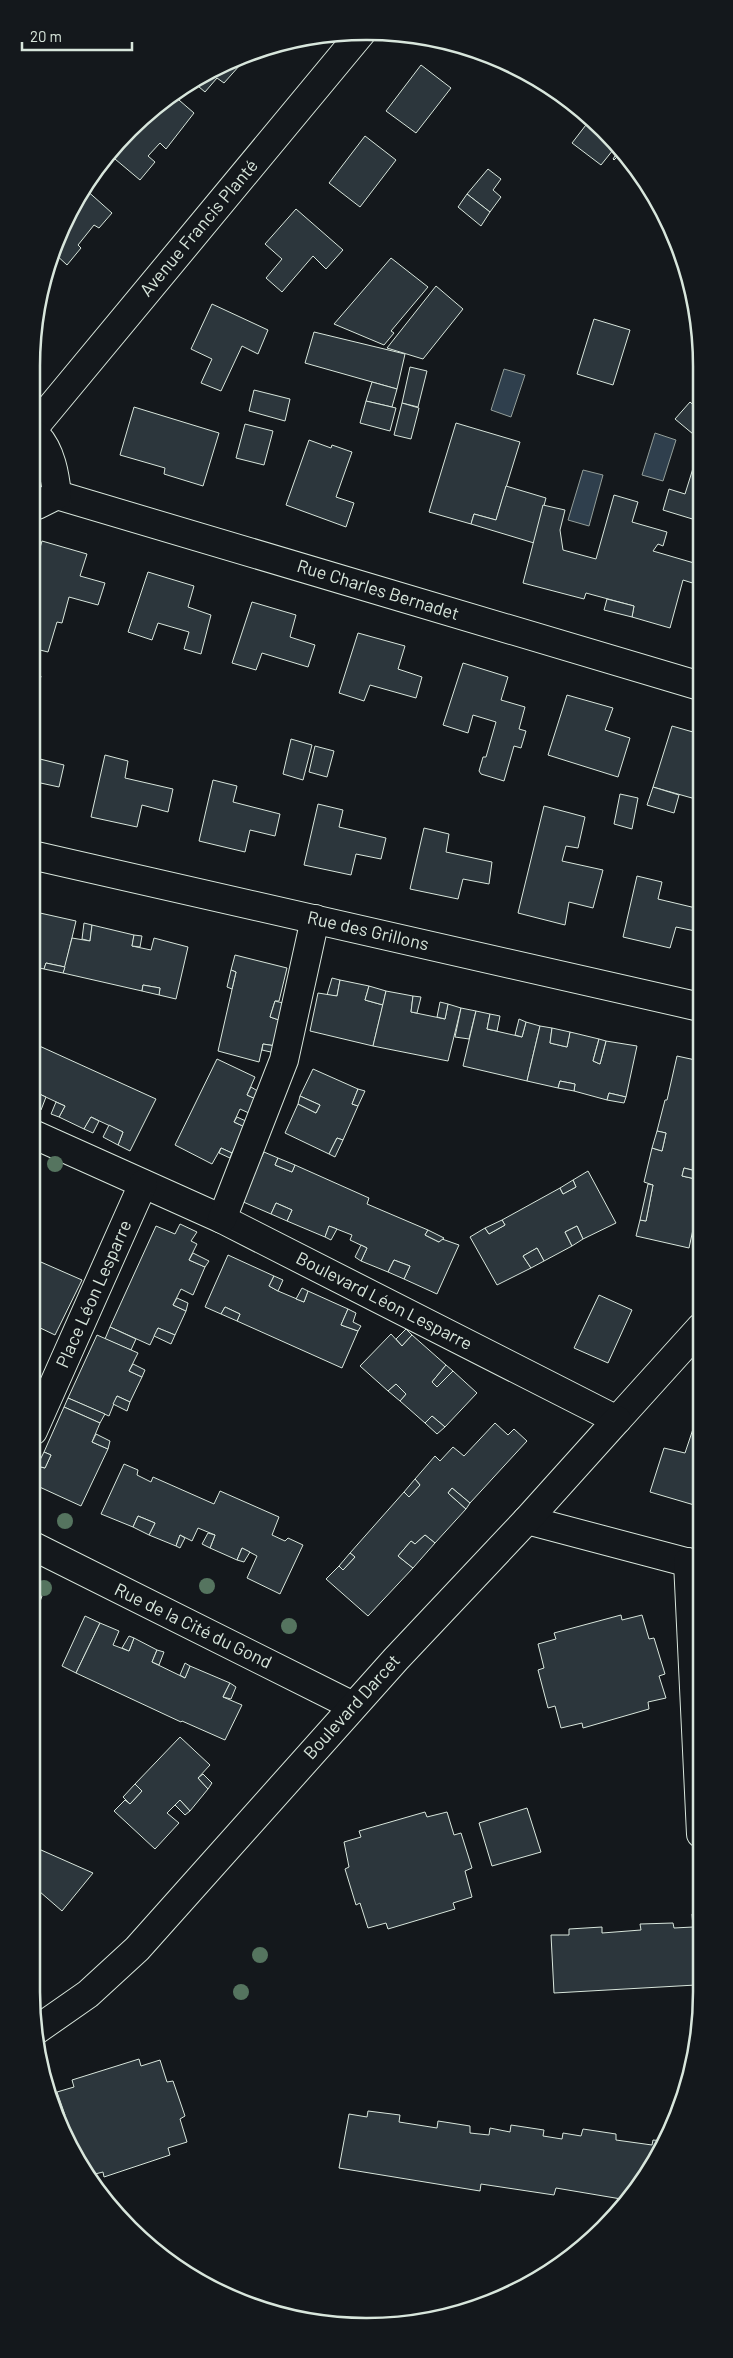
<svg xmlns="http://www.w3.org/2000/svg" width="733" height="2358" viewBox="0 0 733 2358" font-family="Barlow,sans-serif">
  <style>
    .water { fill: #2f3f4d; stroke: #939e99 }
    .building { fill: #2c363c; stroke: #d8e6dc }
    .lines { fill: none; stroke-linecap: round; stroke-linejoin: round }
    .minor-casing { stroke: #d8e6dc; stroke-width: 30 }
    .minor { stroke: #14181c; stroke-width: 28 }
    .tree { fill: #55745f }
    .labels { text-anchor: middle; stroke-width: 4; stroke-linejoin: round; paint-order: stroke }
    .street-label { font-size: 18px; fill: #d8e6dc; stroke: #14181c }
    .rim { fill: none; stroke: #d8e6dc; stroke-width: 2.5 }
  </style>
  <rect width="100%" height="100%" fill="#14181c"/>
  <g class="water">
    <polygon points="504,369 525,375 511,417 491,410"/>
    <polygon points="655,433 676,440 663,481 642,475"/>
    <polygon points="583,470 603,475 589,526 568,520"/>
  </g>
  <g class="building">
    <polygon points="242,56 237,62 240,65 224,83 217,78 205,92 192,81"/>
    <polygon points="421,65 451,88 416,133 386,111"/>
    <polygon points="172,94 194,113 166,149 160,143 148,156 155,162 140,180 109,154 130,129"/>
    <polygon points="589,121 618,145 632,166 619,155 614,160 613,159 617,153 613,150 601,165 572,143"/>
    <polygon points="365,136 396,160 360,207 329,183"/>
    <polygon points="488,169 501,179 493,190 501,197 490,212 467,194"/>
    <polygon points="84,188 112,213 99,228 94,225 78,245 81,248 67,265 53,252 57,238"/>
    <polygon points="467,194 490,212 481,226 458,207"/>
    <polygon points="296,209 343,250 326,269 313,256 282,292 266,278 282,259 265,244"/>
    <polygon points="391,258 428,287 391,331 394,333 384,345 334,324"/>
    <polygon points="45,275 52,281 39,297"/>
    <polygon points="436,286 463,309 423,359 387,348"/>
    <polygon points="212,304 268,330 258,354 242,346 221,391 201,383 212,359 191,349"/>
    <polygon points="594,319 630,330 613,385 577,374"/>
    <polygon points="314,332 405,354 397,389 305,363"/>
    <polygon points="410,367 427,371 418,407 402,403"/>
    <polygon points="372,382 397,389 392,407 366,401"/>
    <polygon points="254,390 290,399 285,421 249,411"/>
    <polygon points="366,401 396,408 390,431 360,423"/>
    <polygon points="690,402 699,410 699,439 675,419"/>
    <polygon points="402,403 419,408 411,439 394,435"/>
    <polygon points="134,407 219,433 203,486 164,474 165,468 120,455"/>
    <polygon points="456,423 520,442 496,520 474,514 471,524 429,512"/>
    <polygon points="245,424 273,431 264,465 236,458"/>
    <polygon points="309,440 331,448 332,445 352,452 336,497 354,503 346,527 286,505"/>
    <polygon points="699,449 699,521 663,510 669,489 685,494"/>
    <polygon points="506,486 546,498 534,543 471,524 474,514 496,520"/>
    <polygon points="614,495 638,502 632,522 667,532 663,546 658,544 653,551 694,563 699,547 699,585 683,580 670,628 632,617 634,606 586,593 584,599 523,583 543,505 565,510 560,530 563,550 596,559"/>
    <polygon points="42,541 87,554 80,576 105,583 98,605 69,597 62,623 57,622 48,652 36,649 37,558"/>
    <polygon points="148,572 194,586 188,607 211,615 201,654 184,649 189,632 158,623 152,640 128,632"/>
    <polygon points="607,599 634,606 632,617 604,610"/>
    <polygon points="252,602 296,615 290,637 315,645 308,667 262,653 256,670 232,663"/>
    <polygon points="358,633 405,646 398,669 422,677 416,698 370,685 364,701 339,693"/>
    <polygon points="463,663 508,677 501,700 525,707 519,729 526,731 521,748 514,746 504,781 481,774 479,771 483,757 486,757 496,722 473,715 468,733 443,725"/>
    <polygon points="36,675 41,676 36,696"/>
    <polygon points="567,695 613,708 605,730 630,738 618,777 548,755"/>
    <polygon points="672,726 700,734 699,800 653,787"/>
    <polygon points="291,739 312,745 303,780 283,774"/>
    <polygon points="315,746 334,751 327,777 309,772"/>
    <polygon points="105,755 128,761 125,778 173,789 168,812 142,805 137,827 91,817"/>
    <polygon points="36,758 64,765 59,787 36,782"/>
    <polygon points="213,780 237,786 233,802 280,814 275,836 250,830 245,852 199,841"/>
    <polygon points="653,787 679,795 674,813 647,805"/>
    <polygon points="620,794 638,798 632,829 614,824"/>
    <polygon points="318,804 343,810 339,827 386,838 381,859 356,854 351,875 304,865"/>
    <polygon points="544,806 585,817 578,848 566,846 562,861 603,870 593,908 569,902 565,925 518,913"/>
    <polygon points="424,828 449,834 446,852 492,862 489,884 463,879 458,899 410,889"/>
    <polygon points="637,876 662,882 658,899 700,909 700,932 676,927 670,948 623,937"/>
    <polygon points="40,913 76,921 65,967 46,963 44,969 35,967 35,931"/>
    <polygon points="84,923 92,925 90,941 82,939"/>
    <polygon points="92,925 134,935 132,946 151,950 154,938 188,947 176,999 159,995 160,988 143,985 142,991 63,973 72,938 90,941"/>
    <polygon points="134,935 142,936 140,947 132,946"/>
    <polygon points="235,955 287,968 279,1001 275,1001 270,1017 282,1021 276,1046 263,1044 259,1062 218,1051 236,972 231,970"/>
    <polygon points="46,963 65,967 63,973 44,969"/>
    <polygon points="231,970 236,972 232,989 227,987"/>
    <polygon points="332,978 340,980 337,996 327,995"/>
    <polygon points="340,980 369,986 365,1000 383,1005 373,1046 310,1031 318,993 337,996"/>
    <polygon points="143,985 160,988 159,995 142,991"/>
    <polygon points="369,986 386,991 383,1005 365,1000"/>
    <polygon points="386,991 413,996 411,1012 445,1019 448,1004 461,1008 448,1061 373,1046"/>
    <polygon points="413,996 421,997 417,1013 411,1012"/>
    <polygon points="275,1001 287,1004 282,1021 270,1017"/>
    <polygon points="440,1002 448,1004 445,1019 437,1017"/>
    <polygon points="461,1008 476,1011 469,1039 455,1037"/>
    <polygon points="476,1011 490,1014 487,1029 522,1037 526,1022 540,1026 527,1081 463,1066"/>
    <polygon points="490,1014 500,1016 497,1031 487,1029"/>
    <polygon points="519,1019 526,1022 522,1037 515,1035"/>
    <polygon points="540,1026 552,1028 550,1043 567,1047 570,1032 599,1039 593,1061 600,1064 606,1041 637,1046 626,1097 609,1093 607,1100 574,1091 575,1084 560,1081 558,1088 527,1081"/>
    <polygon points="552,1028 570,1032 567,1047 550,1043"/>
    <polygon points="599,1039 606,1041 600,1064 593,1061"/>
    <polygon points="35,1044 156,1099 130,1151 118,1145 123,1132 91,1117 84,1129 59,1117 65,1106 35,1092"/>
    <polygon points="263,1044 276,1046 275,1053 262,1050"/>
    <polygon points="677,1056 700,1061 700,1172 684,1168 682,1176 700,1180 700,1197 689,1248 636,1236 640,1220 646,1221 653,1185 644,1182 652,1148 662,1151 666,1133 657,1131 665,1100 667,1100"/>
    <polygon points="217,1059 255,1077 247,1095 258,1100 251,1114 240,1109 234,1122 245,1127 232,1153 221,1148 212,1164 175,1145"/>
    <polygon points="313,1069 358,1089 352,1104 358,1106 343,1140 337,1138 329,1154 285,1133 298,1104 316,1113 320,1105 300,1096"/>
    <polygon points="560,1081 575,1084 574,1091 558,1088"/>
    <polygon points="251,1087 261,1093 258,1100 247,1095"/>
    <polygon points="358,1089 365,1091 358,1106 352,1104"/>
    <polygon points="35,1092 46,1097 41,1110 35,1107"/>
    <polygon points="609,1093 626,1097 624,1103 607,1100"/>
    <polygon points="300,1096 320,1105 316,1113 298,1104"/>
    <polygon points="56,1102 65,1106 59,1117 51,1114"/>
    <polygon points="91,1117 99,1121 93,1133 84,1129"/>
    <polygon points="237,1117 248,1122 245,1127 234,1122"/>
    <polygon points="109,1125 123,1132 118,1145 103,1137"/>
    <polygon points="657,1131 666,1133 662,1151 652,1148"/>
    <polygon points="337,1138 343,1140 335,1157 329,1154"/>
    <polygon points="221,1148 232,1153 230,1158 219,1153"/>
    <polygon points="264,1152 278,1158 275,1165 292,1172 295,1165 369,1198 367,1204 428,1230 425,1235 439,1242 442,1239 459,1245 437,1294 404,1279 410,1266 394,1260 388,1272 361,1261 367,1248 350,1240 352,1235 329,1226 325,1237 287,1221 292,1210 276,1203 271,1214 241,1201"/>
    <polygon points="278,1158 295,1165 292,1172 275,1165"/>
    <polygon points="684,1168 700,1172 700,1180 682,1176"/>
    <polygon points="588,1171 616,1223 583,1239 577,1226 565,1232 572,1246 544,1261 537,1248 523,1256 531,1268 497,1285 470,1237 485,1228 489,1234 505,1225 502,1220 560,1188 563,1194 576,1187 573,1180"/>
    <polygon points="573,1180 576,1187 563,1194 560,1188"/>
    <polygon points="648,1184 653,1185 646,1221 640,1220"/>
    <polygon points="276,1203 292,1210 287,1221 271,1214"/>
    <polygon points="502,1220 505,1225 489,1234 485,1228"/>
    <polygon points="180,1224 197,1232 191,1241 197,1244 189,1260 205,1267 193,1295 181,1289 173,1305 186,1311 175,1335 158,1328 150,1345 110,1327 156,1226 175,1234"/>
    <polygon points="329,1226 337,1229 331,1240 325,1237"/>
    <polygon points="577,1226 583,1239 572,1246 565,1232"/>
    <polygon points="428,1230 444,1238 439,1242 425,1235"/>
    <polygon points="361,1245 367,1248 361,1261 355,1257"/>
    <polygon points="537,1248 544,1261 531,1268 523,1256"/>
    <polygon points="193,1253 209,1261 205,1267 189,1260"/>
    <polygon points="228,1255 274,1276 269,1286 278,1291 304,1302 308,1291 348,1309 341,1325 358,1331 342,1368 237,1321 240,1314 225,1307 221,1314 205,1307"/>
    <polygon points="34,1259 82,1280 55,1335 34,1325"/>
    <polygon points="394,1260 410,1266 404,1279 388,1272"/>
    <polygon points="274,1276 283,1280 278,1291 269,1286"/>
    <polygon points="302,1288 308,1291 304,1302 296,1299"/>
    <polygon points="599,1295 632,1310 608,1363 574,1348"/>
    <polygon points="177,1298 188,1303 186,1311 173,1305"/>
    <polygon points="225,1307 240,1314 237,1321 221,1314"/>
    <polygon points="348,1309 356,1313 353,1322 361,1326 358,1331 341,1325"/>
    <polygon points="110,1327 136,1339 131,1350 105,1339"/>
    <polygon points="158,1328 175,1335 171,1344 154,1336"/>
    <polygon points="406,1329 412,1335 402,1346 396,1339"/>
    <polygon points="391,1334 402,1346 412,1335 446,1365 432,1382 437,1387 453,1371 477,1393 445,1427 432,1416 425,1423 400,1401 406,1394 396,1384 388,1391 360,1366"/>
    <polygon points="97,1335 138,1353 129,1371 142,1377 130,1402 117,1396 109,1416 68,1398"/>
    <polygon points="133,1364 145,1370 142,1377 129,1371"/>
    <polygon points="446,1365 453,1371 437,1387 432,1382"/>
    <polygon points="396,1384 406,1394 400,1401 388,1391"/>
    <polygon points="117,1396 130,1402 127,1411 113,1404"/>
    <polygon points="68,1398 105,1414 100,1423 64,1407"/>
    <polygon points="64,1407 100,1423 92,1442 108,1449 81,1506 33,1484 33,1473 37,1466 45,1468 51,1455 44,1452"/>
    <polygon points="432,1416 445,1427 437,1434 425,1423"/>
    <polygon points="495,1423 508,1435 514,1429 527,1441 470,1503 452,1488 448,1493 466,1509 435,1543 425,1535 415,1544 411,1541 398,1556 413,1568 368,1616 326,1579 339,1566 343,1570 355,1557 350,1553 404,1492 409,1497 420,1485 415,1479 435,1456 440,1461 453,1447 464,1456"/>
    <polygon points="693,1429 701,1431 701,1507 650,1492 664,1448 685,1453"/>
    <polygon points="96,1434 110,1441 108,1449 92,1442"/>
    <polygon points="44,1452 51,1455 45,1468 37,1466"/>
    <polygon points="124,1464 138,1470 137,1475 151,1482 153,1477 214,1504 220,1491 279,1517 272,1535 285,1541 288,1538 303,1545 280,1594 247,1578 257,1556 242,1548 237,1560 210,1548 215,1535 198,1528 192,1541 180,1535 176,1546 149,1535 155,1523 138,1516 133,1527 101,1514"/>
    <polygon points="415,1479 420,1485 409,1497 404,1492"/>
    <polygon points="452,1488 470,1503 466,1509 448,1493"/>
    <polygon points="138,1516 155,1523 149,1535 133,1527"/>
    <polygon points="208,1533 215,1535 210,1548 202,1544"/>
    <polygon points="180,1535 185,1538 180,1548 176,1546"/>
    <polygon points="425,1535 435,1543 413,1568 398,1556 411,1541 415,1544"/>
    <polygon points="242,1548 250,1552 244,1562 237,1560"/>
    <polygon points="350,1553 355,1557 343,1570 339,1566"/>
    <polygon points="33,1592 42,1596 35,1615 33,1614"/>
    <polygon points="621,1615 622,1620 642,1615 649,1639 654,1638 665,1674 659,1676 666,1698 648,1702 649,1709 583,1728 582,1723 561,1728 555,1706 548,1708 538,1670 544,1668 538,1644 556,1639 554,1633"/>
    <polygon points="85,1616 100,1623 76,1673 62,1666"/>
    <polygon points="100,1623 119,1631 113,1645 129,1651 134,1638 157,1650 152,1662 185,1678 190,1666 230,1683 223,1697 242,1705 225,1740 182,1721 181,1722 76,1673"/>
    <polygon points="129,1636 134,1638 129,1651 122,1648"/>
    <polygon points="157,1650 164,1652 159,1665 152,1662"/>
    <polygon points="185,1663 190,1666 185,1678 180,1675"/>
    <polygon points="230,1683 236,1687 231,1699 223,1697"/>
    <polygon points="180,1737 210,1765 198,1778 208,1789 190,1811 180,1800 167,1813 179,1823 155,1849 114,1811 125,1800 130,1804 142,1791 135,1784"/>
    <polygon points="203,1774 212,1783 208,1789 198,1778"/>
    <polygon points="135,1784 142,1791 130,1804 123,1797"/>
    <polygon points="180,1800 190,1811 185,1815 175,1805"/>
    <polygon points="527,1808 541,1852 492,1866 479,1823"/>
    <polygon points="425,1812 427,1817 447,1812 454,1835 461,1833 472,1868 465,1871 472,1897 453,1903 455,1909 388,1929 386,1923 368,1928 360,1903 356,1905 345,1869 349,1867 344,1842 361,1837 359,1831"/>
    <polygon points="32,1846 93,1873 62,1911 32,1885"/>
    <polygon points="702,1913 702,1971 696,1971 696,1985 554,1993 551,1935 569,1935 569,1929 602,1927 602,1933 641,1930 640,1924 673,1923 674,1928 693,1927 692,1914"/>
    <polygon points="139,2059 141,2066 160,2060 167,2082 173,2081 185,2116 180,2119 187,2142 168,2148 170,2155 104,2177 103,2172 91,2175 61,2126 58,2117 65,2115 57,2092 74,2087 72,2080"/>
    <polygon points="368,2111 400,2115 399,2122 437,2128 438,2121 470,2126 470,2133 489,2135 490,2128 510,2132 511,2125 544,2130 543,2136 562,2139 563,2133 581,2136 583,2129 616,2134 616,2140 652,2145 653,2140 665,2141 645,2178 627,2200 556,2188 554,2195 481,2184 480,2191 339,2168 349,2114 367,2117"/>
  </g>
  <g class="lines">
    <g class="minor-casing">
      <g id="minor">
        <polyline points="37,424 362,32"/>
        <polyline points="57,495 700,686"/>
        <path d="M37,505L57,495C55,475 51,451 37,436"/>
        <polyline points="36,856 700,1007"/>
        <polyline points="35,1135 222,1219 617,1420 701,1327"/>
        <polyline points="222,1219 284,1060 315,919"/>
        <polyline points="33,1431 143,1184"/>
        <polyline points="527,1520 701,1566"/>
        <polyline points="33,1546 353,1706"/>
        <polyline points="688,1562 701,1834"/>
        <polyline points="35,2031 88,1994 137,1949 396,1659 527,1520 617,1420"/>
      </g>
    </g>
    <use href="#minor" class="minor"/>
  </g>
  <g class="tree">
    <circle cx="55" cy="1164" r="8"/>
    <circle cx="65" cy="1521" r="8"/>
    <circle cx="207" cy="1586" r="8"/>
    <circle cx="44" cy="1588" r="8"/>
    <circle cx="289" cy="1626" r="8"/>
    <circle cx="260" cy="1955" r="8"/>
    <circle cx="241" cy="1992" r="8"/>
  </g>
  <g class="labels">
    <g class="street-label">
      <text transform="translate(199 228) rotate(-50)" y="6">Avenue Francis Planté</text>
      <text transform="translate(378 590) rotate(17)" y="6">Rue Charles Bernadet</text>
      <text transform="translate(368 931) rotate(13)" y="6">Rue des Grillons</text>
      <text transform="translate(94 1294) rotate(-66)" y="6">Place Léon Lesparre</text>
      <text transform="translate(384 1301) rotate(27)" y="6">Boulevard Léon Lesparre</text>
      <text transform="translate(193 1626) rotate(26)" y="6">Rue de la Cité du Gond</text>
      <text transform="translate(352 1707) rotate(-48)" y="6">Boulevard Darcet</text>
    </g>
  </g>
  <path d="M0 0H733V2358H0ZM366 40H367A326 326 0 0 1 693 366V1992A326 326 0 0 1 367 2318H366A326 326 0 0 1 40 1992V366A326 326 0 0 1 366 40Z" fill="#14181c" fill-rule="evenodd"/>
  <path class="rim" d="M366 40H367A326 326 0 0 1 693 366V1992A326 326 0 0 1 367 2318H366A326 326 0 0 1 40 1992V366A326 326 0 0 1 366 40Z"/>
  <path d="M22 42v8h110v-8" fill="none" stroke="#d8e6dc" stroke-width="2.5"/>
  <text x="30" y="42" font-size="15" fill="#d8e6dc" stroke="#14181c" stroke-width="4" paint-order="stroke">20 m</text>
</svg>
